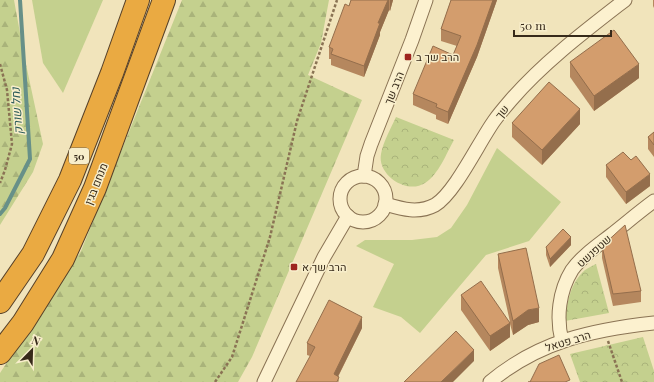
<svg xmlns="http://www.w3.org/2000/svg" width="654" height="382" viewBox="0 0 654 382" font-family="'Playfair Display',Heebo,serif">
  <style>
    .green { fill: #c4d08e }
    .forest { fill: url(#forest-firs) }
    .park { fill: url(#park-crowns) }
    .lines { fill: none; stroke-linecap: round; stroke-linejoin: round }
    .stream { stroke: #679088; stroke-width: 4 }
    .minor-casing { stroke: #8a7354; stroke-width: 15 }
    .motorway-casing { stroke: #574129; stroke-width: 24 }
    .path { stroke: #8a7354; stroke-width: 2.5; stroke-dasharray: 3 2; stroke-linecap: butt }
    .minor { stroke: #fcf1cf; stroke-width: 13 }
    .motorway { stroke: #eaaa42; stroke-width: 22 }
    .wall { fill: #b5875e }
    .shaded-wall { fill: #946e4c }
    .building { fill: #d39d6d; stroke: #946e4c }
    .poi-dot { fill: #9e251f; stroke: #f8eecb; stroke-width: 1.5 }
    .labels { text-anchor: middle; stroke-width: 3; stroke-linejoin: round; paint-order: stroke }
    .shield { fill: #f8eecb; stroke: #71654f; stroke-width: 1 }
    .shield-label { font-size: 10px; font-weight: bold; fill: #372a1a }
    .poi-label { font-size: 11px; fill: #372a1a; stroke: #f8eecb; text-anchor: start }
    .street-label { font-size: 11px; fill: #372a1a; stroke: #f8eecb }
    .water-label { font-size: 12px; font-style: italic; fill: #285958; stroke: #f8eecb }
  </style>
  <defs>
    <pattern id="forest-firs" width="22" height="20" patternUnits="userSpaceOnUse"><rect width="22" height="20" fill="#c4d08e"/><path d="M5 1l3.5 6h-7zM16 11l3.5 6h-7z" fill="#a9b37a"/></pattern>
    <pattern id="park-crowns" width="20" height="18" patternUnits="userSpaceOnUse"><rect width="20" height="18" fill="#c4d08e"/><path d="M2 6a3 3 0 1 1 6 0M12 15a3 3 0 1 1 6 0" fill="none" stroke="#a9b37a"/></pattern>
  </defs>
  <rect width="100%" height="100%" fill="#f1e4bb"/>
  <g class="green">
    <polygon points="32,0 103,0 63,93 43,63"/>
    <polygon points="497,148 561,202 529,241 486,255 420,333 401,317 373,307 394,264 356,246 365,240 412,240 437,237 451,228 467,205"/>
  </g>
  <g class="forest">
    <polygon points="0,0 14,0 24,55 43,144 33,172 0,225"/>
    <polygon points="182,0 329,0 321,43 308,75 362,100 252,357 238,382 0,382 0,373 81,251"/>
  </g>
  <g class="park">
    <path d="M396,117L454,140C446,154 439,174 425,183C407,195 377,175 381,154C383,142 391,128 396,117Z"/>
    <path d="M596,264L609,313L565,321C567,303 570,283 585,270C588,268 592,266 596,264Z"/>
    <polygon points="643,337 654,371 654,382 580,382 570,354"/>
  </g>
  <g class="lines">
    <polyline class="stream" points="0,214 5,208 30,159 20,0"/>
    <g class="minor-casing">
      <g id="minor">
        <polyline points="364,176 367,156 371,144 412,40 426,0"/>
        <circle cx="363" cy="199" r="23"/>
        <path d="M385,204C402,209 418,214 435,205C455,193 479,142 494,121C499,114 505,107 511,100C544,62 585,31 625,0"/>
        <path d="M562,341C556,318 559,291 572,270C582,256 597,246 611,235C625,224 639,212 654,201"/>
        <polyline points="264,382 324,257 348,216"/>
        <path d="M490,382C539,341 592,330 654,323"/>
      </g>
    </g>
    <g class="motorway-casing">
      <g id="motorway">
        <polyline points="0,302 33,254 70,180 112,73 138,0"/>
        <polyline points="0,353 23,323 63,259 95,188 164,0"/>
      </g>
    </g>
    <g class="path">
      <polyline points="0,64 7,90 12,144 5,170 0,183"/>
      <polyline points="608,341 622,382"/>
      <polyline points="215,382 232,357 270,237 297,121 337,0"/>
    </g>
    <use href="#minor" class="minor"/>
    <use href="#motorway" class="motorway"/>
  </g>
  <g class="wall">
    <polygon points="351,0 393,0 390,11 389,10 380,32 380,35 364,77 331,65 331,59 329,59 329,47 349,6"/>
    <polygon points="451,0 497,0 477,57 448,124 436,119 436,115 413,105 413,94 453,55 457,46 441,41 441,29"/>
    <polygon points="653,0 654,0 654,8 653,6"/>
    <polygon points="570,62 639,78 594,111 570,77"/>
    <polygon points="512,123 580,124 542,165 512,137"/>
    <polygon points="654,132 654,157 648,149 648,137"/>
    <polygon points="606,165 650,186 626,204 606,177"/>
    <polygon points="571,245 550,267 546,255 546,247"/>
    <polygon points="602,246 641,291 641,302 613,306 602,258"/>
    <polygon points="498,254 539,322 528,325 513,335 510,324 510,337 490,351 461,310 461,295 510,322 498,268"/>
    <polygon points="362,328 338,377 339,382 310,356 307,355 307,343"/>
  </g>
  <g class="shaded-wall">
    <polygon points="388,0 389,0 389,10 380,32 380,35 364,77 364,66 378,23"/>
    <polygon points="390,0 393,0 390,11"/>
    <polygon points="493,0 497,0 477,57 448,124 448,112"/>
    <polygon points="639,64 639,78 594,111 594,96"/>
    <polygon points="580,109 580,124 542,165 542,150"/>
    <polygon points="650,174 650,186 626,204 626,192"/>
    <polygon points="571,237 571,245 550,267 550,259"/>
    <polygon points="539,308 539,322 528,325 513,335 513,321 528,310"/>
    <polygon points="362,317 362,328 335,382 334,374"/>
    <polygon points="510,323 510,337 490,351 490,336"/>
    <polygon points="474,350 474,361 453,382 441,382"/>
  </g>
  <g class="building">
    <polygon points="351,0 388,0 378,23 380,23 364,66 331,54 333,49 329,47 345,4 349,6"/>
    <polygon points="451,0 493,0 477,45 448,112 436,107 437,104 413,94 433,46 453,55 461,36 441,29"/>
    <polygon points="614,30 639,64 594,96 570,62"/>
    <polygon points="549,82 580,109 542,150 512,123"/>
    <polygon points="654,132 654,145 648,137"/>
    <polygon points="623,152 631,160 636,156 650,174 626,192 606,165"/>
    <polygon points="625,225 641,291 613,294 602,246"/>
    <polygon points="563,229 571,237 550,259 546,247"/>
    <polygon points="526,248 539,308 528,310 513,321 498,254"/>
    <polygon points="481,281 510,323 490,336 461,295"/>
    <polygon points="329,300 362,317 334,374 339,377 337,382 296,382 315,347 307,343"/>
    <polygon points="456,331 474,350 441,382 404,382"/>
    <polygon points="559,355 570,380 565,382 528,382 530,382 539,364"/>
  </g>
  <g class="poi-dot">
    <rect x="404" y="53" width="8" height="8" rx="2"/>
    <rect x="290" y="263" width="8" height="8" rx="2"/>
  </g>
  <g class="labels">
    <rect class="shield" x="69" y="148" width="20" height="16" rx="3"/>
    <g class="shield-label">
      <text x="79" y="160">50</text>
    </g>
    <g class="poi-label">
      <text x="416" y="61">הרב שך ב</text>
      <text x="302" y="271">הרב שך א</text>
    </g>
    <g class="street-label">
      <text transform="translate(394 88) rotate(-68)" y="4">הרב שך</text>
      <text transform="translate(502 112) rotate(-51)" y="4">שך</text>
      <text transform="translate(96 184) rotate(-68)" y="4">מנחם בגין</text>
      <text transform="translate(594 251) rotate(-42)" y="4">שטפנשט</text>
      <text transform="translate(568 341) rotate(-17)" y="4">הרב פטאל</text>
    </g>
    <g class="water-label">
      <text transform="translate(17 111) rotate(-94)" y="4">נחל שורק</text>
    </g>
  </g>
  <g transform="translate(32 350) rotate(23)" stroke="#f8eecb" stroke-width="3" paint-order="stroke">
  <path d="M0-3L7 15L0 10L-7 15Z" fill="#372a1a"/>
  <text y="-6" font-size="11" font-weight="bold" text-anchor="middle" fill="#372a1a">N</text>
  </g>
  <path d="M514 30v6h97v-6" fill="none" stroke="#372a1a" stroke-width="2"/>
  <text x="520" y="30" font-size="12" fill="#372a1a" stroke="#f8eecb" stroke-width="3" paint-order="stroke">50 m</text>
</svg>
